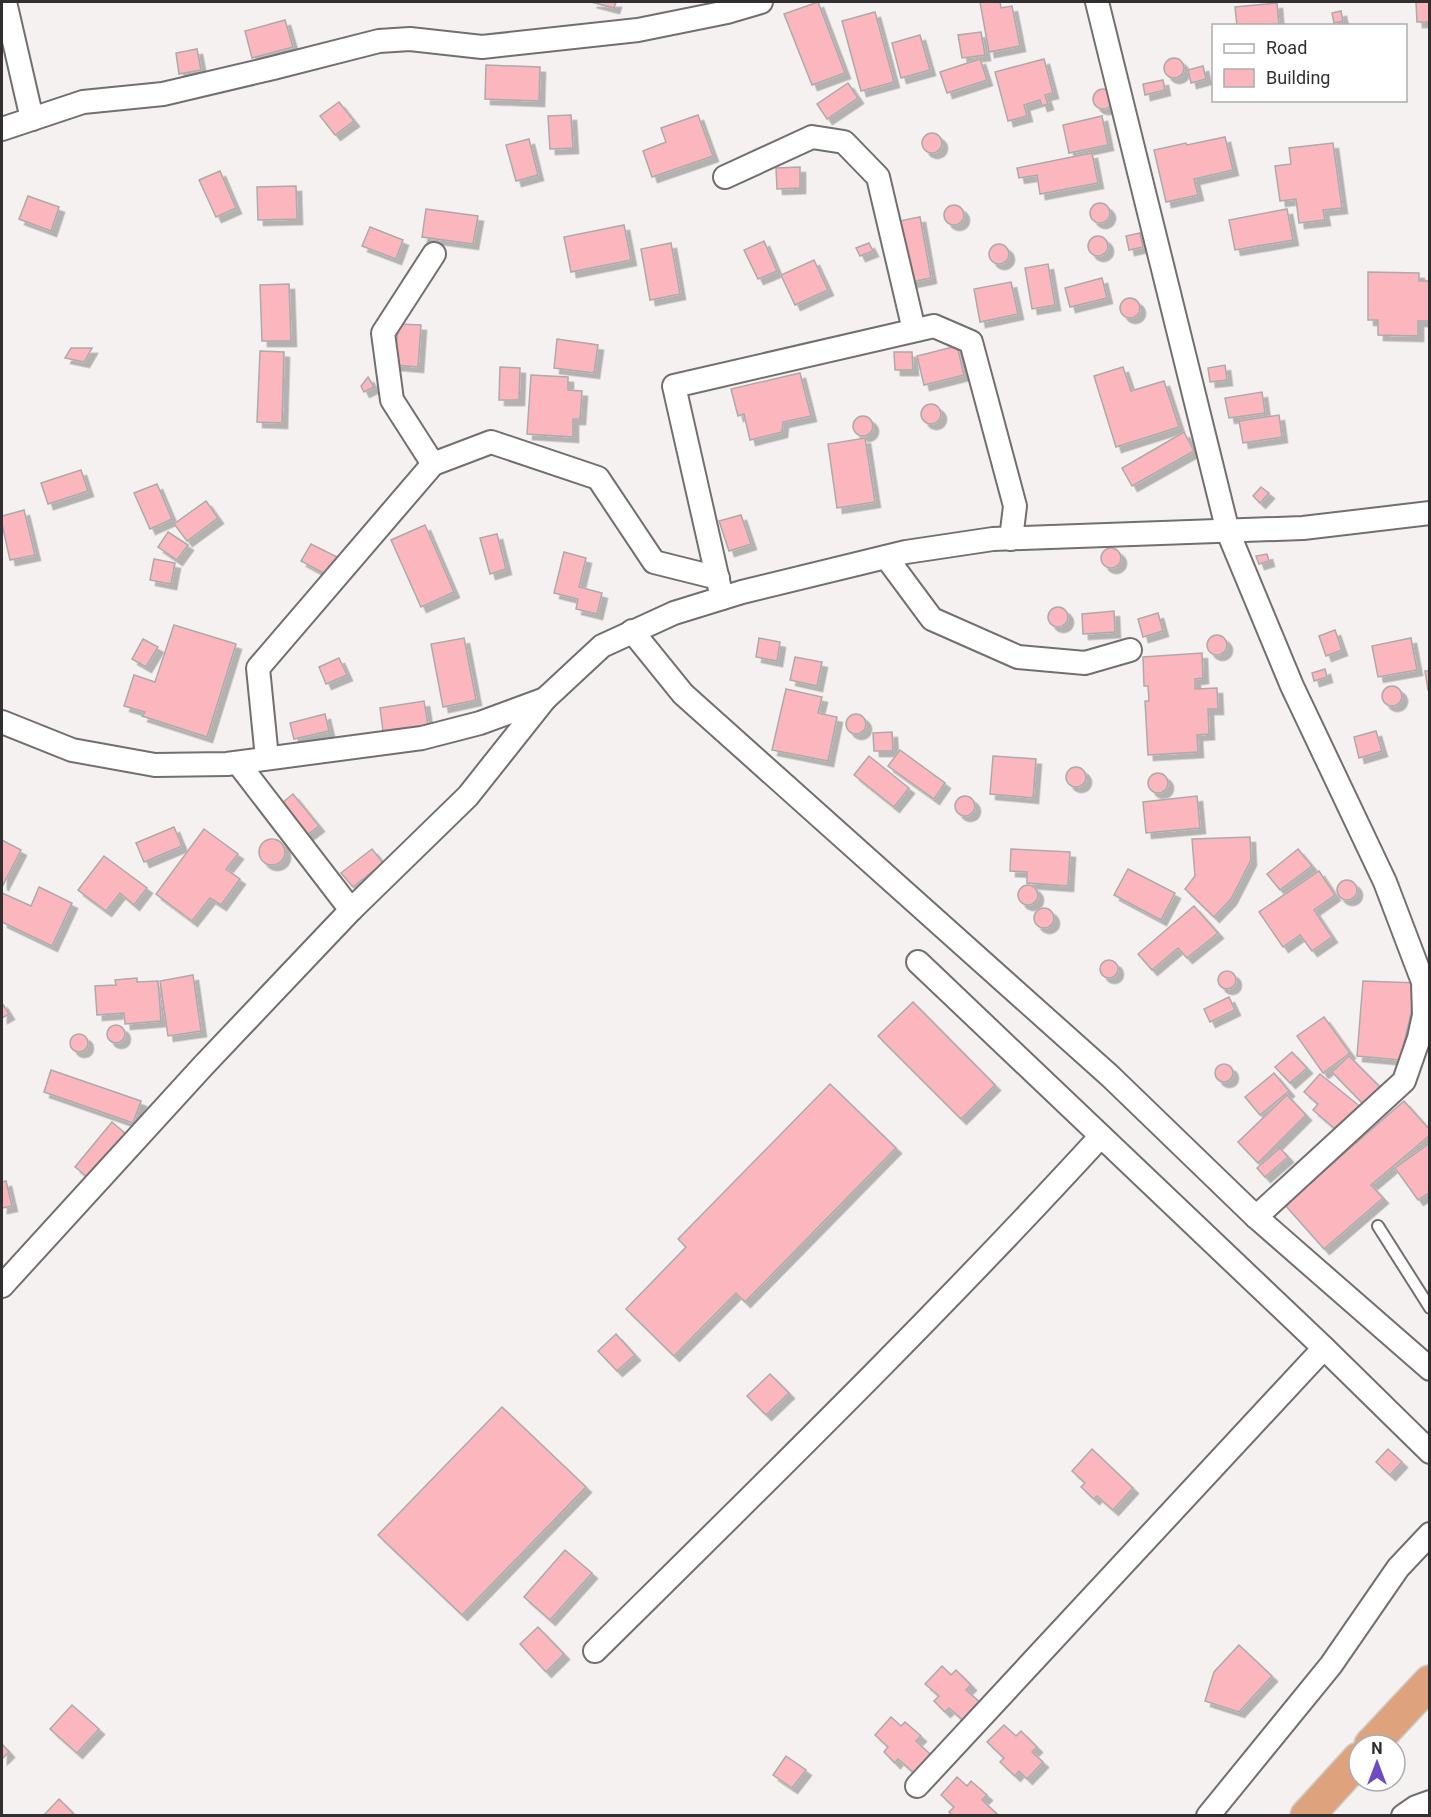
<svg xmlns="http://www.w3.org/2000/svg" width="1431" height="1817" viewBox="0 0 1431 1817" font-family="Roboto,sans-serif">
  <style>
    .building { fill: #fcb7be; stroke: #aeaaaa; stroke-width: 1.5; filter: url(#shadow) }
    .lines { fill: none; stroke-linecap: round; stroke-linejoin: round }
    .service-casing { stroke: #726f6e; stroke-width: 14 }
    .minor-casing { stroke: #726f6e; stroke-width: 26 }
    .trunk-casing { stroke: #cecdcd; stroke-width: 36 }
    .service { stroke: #fff; stroke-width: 10 }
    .minor { stroke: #fff; stroke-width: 22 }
    .trunk { stroke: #dea27c; stroke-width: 33 }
  </style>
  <defs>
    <filter id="shadow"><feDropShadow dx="5.5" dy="5.5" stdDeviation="0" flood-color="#0004"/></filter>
  </defs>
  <rect width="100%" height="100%" fill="#f5f1f1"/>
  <g class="building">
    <polygon points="591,2 616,2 614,8"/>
    <polygon points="818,2 845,73 812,85 784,14"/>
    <polygon points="980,2 1000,2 1001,8 1012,6 1020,46 989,52"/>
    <polygon points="1416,2 1430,2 1430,22 1417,22"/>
    <polygon points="1277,3 1279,26 1237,26 1235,7"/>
    <polygon points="1341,11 1343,21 1334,23 1332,13"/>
    <polygon points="875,12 894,82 861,91 842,21"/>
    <polygon points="285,20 293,47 252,58 245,31"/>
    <polygon points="981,32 985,55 962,58 958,35"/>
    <polygon points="920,35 930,70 901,78 892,43"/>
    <polygon points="197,49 201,70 179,74 176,53"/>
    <circle cx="1174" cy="68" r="10"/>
    <polygon points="980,59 987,80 947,93 940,72"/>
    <polygon points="1044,59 1053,93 1045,95 1048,104 1042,106 1040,100 1024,105 1027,116 1008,121 995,72"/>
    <polygon points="486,65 540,67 539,101 485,99"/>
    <polygon points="1203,66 1206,79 1191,83 1188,70"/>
    <polygon points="1163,80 1165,90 1145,95 1143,84"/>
    <polygon points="848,83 858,98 827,119 817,104"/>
    <circle cx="1103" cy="99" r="10"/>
    <polygon points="339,102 354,121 335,135 320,116"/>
    <polygon points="571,115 573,148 550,149 548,116"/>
    <polygon points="698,115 713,156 652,177 643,151 666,142 661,128"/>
    <polygon points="1102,116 1108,145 1069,153 1063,125"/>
    <circle cx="932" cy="143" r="10"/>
    <polygon points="1225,137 1233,170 1194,179 1198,195 1166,202 1154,150 1186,143 1187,145"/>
    <polygon points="529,139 538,175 516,181 506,145"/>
    <polygon points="1333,143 1342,208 1323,210 1325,220 1299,223 1296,199 1280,201 1275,166 1291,164 1289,148"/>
    <polygon points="1092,153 1098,183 1040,194 1037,175 1019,178 1017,168"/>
    <polygon points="800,167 800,188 777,189 776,168"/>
    <polygon points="220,171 236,208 216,217 199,180"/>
    <polygon points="296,186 297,219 258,220 257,187"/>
    <polygon points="28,196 59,207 51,231 19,219"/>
    <circle cx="1100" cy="213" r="10"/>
    <circle cx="954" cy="215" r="10"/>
    <polygon points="426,209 478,216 473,244 422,237"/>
    <polygon points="1287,209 1293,240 1235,250 1229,220"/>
    <polygon points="920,217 931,278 911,282 899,221"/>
    <polygon points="624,225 631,260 571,272 564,237"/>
    <polygon points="370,227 403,240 396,259 362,246"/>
    <polygon points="1140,233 1143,247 1129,250 1126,236"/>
    <circle cx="1098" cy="246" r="10"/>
    <polygon points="764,241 777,271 758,279 744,250"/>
    <polygon points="671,243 680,294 650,300 641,249"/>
    <polygon points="869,243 873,251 860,256 856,248"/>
    <circle cx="999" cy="254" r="10"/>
    <polygon points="814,260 828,290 795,305 781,275"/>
    <polygon points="1048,264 1055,305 1032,309 1025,268"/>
    <polygon points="1368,272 1419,273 1419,281 1430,281 1430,321 1418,321 1418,336 1378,335 1378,320 1368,320"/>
    <polygon points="1102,278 1107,298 1070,307 1065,288"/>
    <polygon points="1011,282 1018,314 980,322 974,289"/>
    <polygon points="289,284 291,341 262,341 260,285"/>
    <circle cx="1130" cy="308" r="10"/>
    <polygon points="398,324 421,325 418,367 395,365"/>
    <polygon points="557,339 598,345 594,373 554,368"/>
    <polygon points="957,346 964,375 924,385 917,356"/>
    <polygon points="71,348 92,348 84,362 65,358"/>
    <polygon points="260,351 284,352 282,423 257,422"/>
    <polygon points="894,352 912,352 913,370 895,370"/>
    <polygon points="1225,365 1227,380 1210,382 1208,368"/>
    <polygon points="500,367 520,368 519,400 499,400"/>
    <polygon points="1123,367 1131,391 1164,381 1179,427 1116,447 1094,376"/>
    <polygon points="800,373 811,416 783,422 782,432 750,440 744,414 738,416 731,389"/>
    <polygon points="531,375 568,377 568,390 582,391 580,419 573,419 573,437 527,434"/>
    <polygon points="368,377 374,387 364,392 361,386"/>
    <polygon points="1262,392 1265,413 1229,418 1225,398"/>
    <circle cx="931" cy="414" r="10"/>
    <polygon points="1279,415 1282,437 1243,443 1239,421"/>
    <circle cx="863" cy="426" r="10"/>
    <polygon points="1184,432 1194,451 1132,486 1122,468"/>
    <polygon points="865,438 875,502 837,508 828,444"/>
    <polygon points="81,470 88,491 48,504 41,483"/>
    <polygon points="157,484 172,519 150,529 134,493"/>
    <polygon points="1261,487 1269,493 1260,503 1253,496"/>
    <polygon points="206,501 218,518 187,541 174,524"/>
    <polygon points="24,510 35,555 10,560 2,524 2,516"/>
    <polygon points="741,515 751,544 729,551 719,521"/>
    <polygon points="425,525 454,592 421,607 391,540"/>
    <polygon points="168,532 188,545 177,560 158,547"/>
    <polygon points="497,534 506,569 490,574 480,538"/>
    <polygon points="311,544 339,558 329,576 301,561"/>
    <circle cx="1111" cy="558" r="10"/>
    <polygon points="564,552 586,558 579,587 602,593 597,614 576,609 578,599 554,593"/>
    <polygon points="1267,554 1269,561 1259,564 1256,556"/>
    <polygon points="154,559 175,563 171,584 150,580"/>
    <circle cx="1058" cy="617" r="10"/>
    <polygon points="1114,611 1115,632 1083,634 1082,614"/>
    <polygon points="1158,613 1163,631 1143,637 1138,619"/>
    <polygon points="174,625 236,644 207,737 142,716 145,712 124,706 134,675 155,682"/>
    <polygon points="1335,630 1342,650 1326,656 1319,636"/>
    <circle cx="1217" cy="645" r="10"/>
    <polygon points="464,638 476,700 443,707 431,644"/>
    <polygon points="759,638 780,642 777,661 756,657"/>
    <polygon points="1411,638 1417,670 1378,677 1372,646"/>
    <polygon points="143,639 158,647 146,667 132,659"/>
    <polygon points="1202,653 1203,678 1195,679 1195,689 1217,688 1218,709 1208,709 1209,734 1197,735 1198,752 1148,755 1145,701 1149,701 1148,686 1144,686 1143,657"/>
    <polygon points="795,657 822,662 817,686 790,680"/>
    <polygon points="339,658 347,675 326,684 319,667"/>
    <polygon points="1325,669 1327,677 1314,681 1312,673"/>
    <polygon points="1425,671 1430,671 1430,690 1428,690"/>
    <circle cx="1392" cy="696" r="10"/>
    <polygon points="786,689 822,697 818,713 837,717 828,761 772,750"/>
    <polygon points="424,701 428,725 383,731 380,708"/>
    <circle cx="856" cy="724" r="10"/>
    <polygon points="325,714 329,731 294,739 290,723"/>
    <polygon points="1376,731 1382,751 1359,758 1354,737"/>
    <polygon points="892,732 893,751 874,751 873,733"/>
    <polygon points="900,750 945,783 934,799 888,766"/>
    <polygon points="869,756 909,788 894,807 854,775"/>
    <polygon points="993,756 1036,759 1033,798 990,794"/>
    <circle cx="1076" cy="777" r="10"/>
    <circle cx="1158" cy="783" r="10"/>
    <polygon points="293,794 319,826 302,839 277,807"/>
    <circle cx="965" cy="806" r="10"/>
    <polygon points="1197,796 1200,828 1146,833 1143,802"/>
    <polygon points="174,827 182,846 144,862 136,843"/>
    <polygon points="204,829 238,854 226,869 240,879 221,905 210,898 192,921 156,894"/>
    <polygon points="1250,837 1251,860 1231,899 1214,917 1185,889 1195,876 1192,839"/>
    <circle cx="272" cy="852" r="13"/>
    <polygon points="2,840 21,850 3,885 2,884"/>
    <polygon points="372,849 383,863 353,887 341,873"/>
    <polygon points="1011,849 1070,852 1068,886 1027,883 1027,872 1010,871"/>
    <polygon points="1298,849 1312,866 1280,890 1267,874"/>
    <polygon points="104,856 147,888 134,905 120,893 106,911 78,890"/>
    <polygon points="1128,869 1175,893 1161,920 1114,895"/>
    <polygon points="1319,871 1335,895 1314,910 1332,937 1312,951 1300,935 1283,947 1259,912"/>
    <circle cx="1347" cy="890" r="10"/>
    <circle cx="1028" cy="895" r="10"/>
    <polygon points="39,887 72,903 52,946 2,922 2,893 31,906"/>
    <polygon points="1194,906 1218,933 1187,958 1178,948 1152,970 1138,954"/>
    <circle cx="1044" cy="918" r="10"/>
    <circle cx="1109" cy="969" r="9"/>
    <circle cx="1227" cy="980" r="9"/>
    <polygon points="193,975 201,1031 168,1036 160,981"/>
    <polygon points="137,978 137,982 158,981 161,1021 125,1024 124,1013 97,1015 95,986 116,985 115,980"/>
    <polygon points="1363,981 1418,983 1400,1060 1357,1056"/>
    <polygon points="1229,997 1235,1010 1210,1022 1204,1009"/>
    <polygon points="913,1002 995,1085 961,1119 878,1036"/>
    <polygon points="2,1003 9,1014 2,1018"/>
    <polygon points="1324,1017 1350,1053 1323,1073 1297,1036"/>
    <circle cx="116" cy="1034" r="9"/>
    <circle cx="79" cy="1043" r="9"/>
    <polygon points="1292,1052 1307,1068 1290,1083 1275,1067"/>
    <polygon points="1349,1056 1381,1088 1364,1105 1332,1072"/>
    <circle cx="1224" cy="1073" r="9"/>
    <polygon points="51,1070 141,1101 133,1123 44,1092"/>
    <polygon points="1274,1073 1289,1091 1260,1115 1245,1097"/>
    <polygon points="1320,1074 1362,1108 1341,1134 1313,1110 1318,1104 1304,1092"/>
    <polygon points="830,1084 896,1148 745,1302 736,1293 674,1356 626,1309 686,1247 678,1239"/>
    <polygon points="1287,1095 1306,1115 1258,1163 1238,1142"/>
    <polygon points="1404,1101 1430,1130 1430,1135 1371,1185 1383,1198 1324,1249 1285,1205"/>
    <polygon points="112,1122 126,1134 90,1179 75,1167"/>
    <polygon points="1430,1143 1430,1197 1427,1194 1418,1200 1395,1168"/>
    <polygon points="1280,1148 1288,1157 1265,1177 1257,1168"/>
    <polygon points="6,1181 12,1206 2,1208 2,1182"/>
    <polygon points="616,1334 635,1355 617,1371 598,1351"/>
    <polygon points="770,1374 789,1393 766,1415 747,1396"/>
    <polygon points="502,1407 586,1487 462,1615 378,1535"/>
    <polygon points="1092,1449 1133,1488 1113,1510 1097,1496 1094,1499 1081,1487 1085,1483 1072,1471"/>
    <polygon points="1388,1449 1402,1462 1390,1475 1376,1462"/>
    <polygon points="565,1550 592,1573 550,1620 524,1597"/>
    <polygon points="538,1627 564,1654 546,1672 520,1644"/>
    <polygon points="1239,1645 1272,1676 1239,1712 1205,1701 1214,1672"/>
    <polygon points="942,1666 951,1675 956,1670 971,1685 966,1690 982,1704 965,1722 949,1708 945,1712 934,1701 939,1696 925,1684"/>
    <polygon points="72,1705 99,1729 77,1753 50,1729"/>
    <polygon points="891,1717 901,1726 905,1722 921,1736 916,1741 931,1755 914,1773 898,1759 895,1763 884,1752 888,1747 875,1735"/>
    <polygon points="1004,1725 1016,1736 1021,1731 1037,1747 1032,1752 1043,1762 1027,1779 1019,1771 1015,1776 1000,1762 1004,1758 987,1742"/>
    <polygon points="2,1744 9,1752 2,1759"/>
    <polygon points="786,1756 806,1770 792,1788 773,1775"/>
    <polygon points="957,1777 967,1786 971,1781 987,1795 982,1800 997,1814 996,1816 953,1816 949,1812 954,1807 941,1795"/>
    <polygon points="59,1799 73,1813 70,1816 43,1816"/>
  </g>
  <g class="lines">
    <g class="service-casing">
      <polyline id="service" points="1378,1226 1430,1308"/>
    </g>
    <g class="minor-casing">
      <g id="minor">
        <polyline points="5,2 32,119"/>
        <polyline points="1097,2 1228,532 1292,686 1385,882 1423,982 1424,1015 1419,1038 1404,1081 1256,1217"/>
        <polyline points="2,129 83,102 163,94 273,68 379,41 410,39 482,47 638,30 727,12 761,2"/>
        <polyline points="725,177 812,137 844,142 878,177 914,330"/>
        <polyline points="433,464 392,400 383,333 434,254"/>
        <polyline points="886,557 932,619 1018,657 1085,663 1130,650"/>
        <polyline points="722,598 674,386 934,326 971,342 1015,506 1011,539"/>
        <polyline points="632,631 683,694 1110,1076 1256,1217 1430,1369"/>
        <polyline points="2,722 72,750 155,765 227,764 422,738 480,723 545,699"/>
        <polyline points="267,758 258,668 433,464 491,442 598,478 654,562 718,578"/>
        <polyline points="238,763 351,910"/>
        <polyline points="918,962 1324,1348 1430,1452"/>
        <polyline points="2,1286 203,1066 351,910 468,796 545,699 602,646 674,613 742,592 906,552 993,539 1303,528 1430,513"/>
        <path d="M595,1651C766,1482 939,1313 1101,1136"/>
        <polyline points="917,1786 1324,1348"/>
        <polyline points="1208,1816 1331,1665 1398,1568 1430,1534"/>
        <polyline points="1403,1816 1416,1807 1430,1802"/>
      </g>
    </g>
    <g class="trunk-casing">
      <g id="trunk">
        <polyline points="1371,1745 1430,1682"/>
        <polyline points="1307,1816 1359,1759"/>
      </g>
    </g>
    <use href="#service" class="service"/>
    <use href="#minor" class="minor"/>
    <use href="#trunk" class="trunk"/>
  </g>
  <rect width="1431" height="1817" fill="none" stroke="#312f2f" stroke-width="6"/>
  <rect x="1212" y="24" width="195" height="78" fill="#ffffff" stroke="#adacac" stroke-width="1.5"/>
  <rect x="1224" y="44" width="30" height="9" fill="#ffffff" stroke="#adacac" stroke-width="1.5"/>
  <text x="1266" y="54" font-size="18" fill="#312f2f">Road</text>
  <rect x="1224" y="69" width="30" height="18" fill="#fcb7be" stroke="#adacac" stroke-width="1.5"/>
  <text x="1266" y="84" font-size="18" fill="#312f2f">Building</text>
  <g transform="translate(1377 1763)"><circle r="28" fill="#ffffff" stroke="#adacac" stroke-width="1.5"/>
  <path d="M0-4.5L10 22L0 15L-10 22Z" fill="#6e4ac3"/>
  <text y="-9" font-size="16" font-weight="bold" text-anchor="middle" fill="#312f2f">N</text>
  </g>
</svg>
